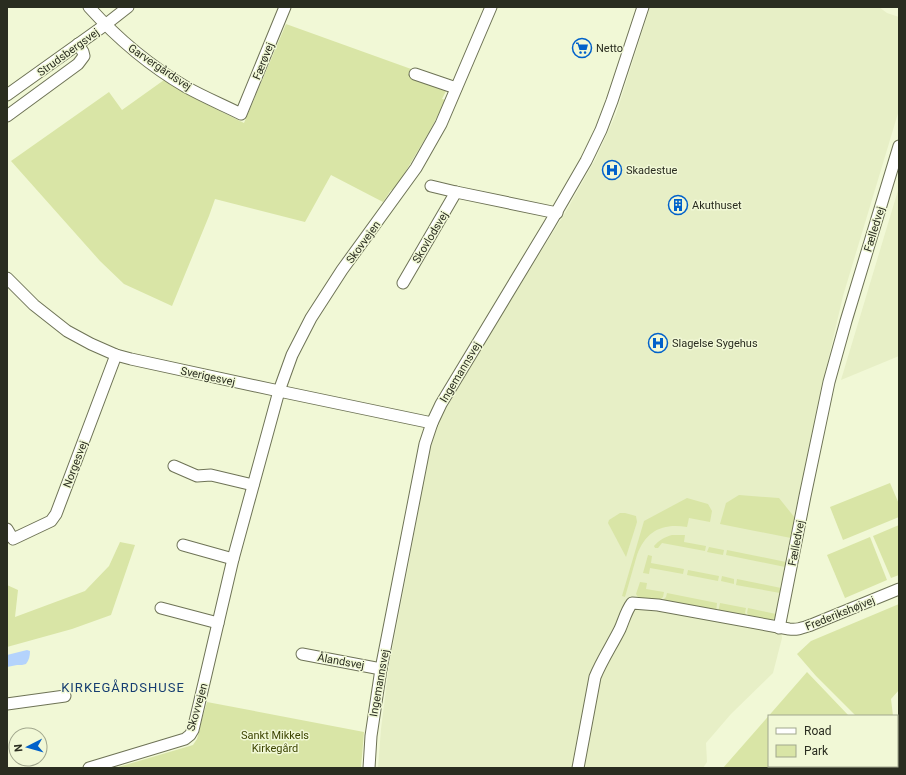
<svg xmlns="http://www.w3.org/2000/svg" width="906" height="775" viewBox="0 0 906 775" font-family="Roboto,sans-serif">
  <style>
    .built { fill: #e7efc6 }
    .green { fill: #d9e5a6 }
    .water { fill: #b4d3fc }
    .lines { fill: none; stroke-linecap: round; stroke-linejoin: round }
    .minor-casing { stroke: #6e7356; stroke-width: 13 }
    .minor { stroke: #fff; stroke-width: 11 }
    .labels { text-anchor: middle; stroke-width: 3; stroke-linejoin: round; paint-order: stroke }
    .poi-label { font-size: 11px; fill: #2a2d20; stroke: #f1f8d6; text-anchor: start }
    .street-label { font-size: 11px; fill: #2a2d20; stroke: #f1f8d6 }
    .park-label { font-size: 11px; fill: #3c4400; stroke: #f1f8d6 }
    .quarter-label { font-size: 13px; letter-spacing: 1px; fill: #163d71; stroke: #f1f8d6 }
  </style>
  <rect width="100%" height="100%" fill="#f1f8d6"/>
  <g class="built">
    <polygon points="650,7 879,7 887,13 899,17 899,110 843,296 819,399 816,414 816,420 808,464 802,479 796,511 798,514 779,613 782,638 773,673 731,714 706,743 707,762 703,768 378,768 381,729 389,665 409,562 429,449 439,420 455,389 565,213 596,158 616,114"/>
    <polygon points="899,187 899,356 841,380"/>
  </g>
  <g class="green">
    <polygon points="286,24 450,83 442,99 446,100 429,132 394,191 391,190 383,202 331,175 305,222 215,199 209,216 172,306 124,284 100,261 11,161 109,92 122,110 164,80 188,95 244,123"/>
    <polygon points="890,483 899,504 899,517 843,540 830,507"/>
    <polygon points="739,495 779,498 795,518 791,538 720,524 726,503"/>
    <path d="M687,498L708,504L712,511L710,522L689,518L687,527C662,523 646,531 637,555L625,597L622,596L644,521Z"/>
    <polygon points="620,513 625,513 636,516 637,522 626,557 608,523 609,520"/>
    <polygon points="899,525 899,575 891,578 873,536"/>
    <path d="M672,535H685L684,542L706,546L705,551L662,543L658,548H655L654,546C659,540 665,537 672,535Z"/>
    <polygon points="870,537 887,580 845,598 827,555"/>
    <polygon points="120,542 135,545 111,615 72,629 7,647 7,585 18,590 15,617 85,591 109,566"/>
    <polygon points="709,547 724,550 723,555 707,552"/>
    <polygon points="727,550 786,562 787,556 790,556 787,573 784,573 785,567 726,555"/>
    <polygon points="648,555 652,556 651,563 684,569 683,574 650,568 649,574 643,573"/>
    <polygon points="688,570 719,576 718,581 687,575"/>
    <polygon points="722,576 734,579 734,584 721,581"/>
    <polygon points="737,579 781,588 782,582 785,582 782,600 779,599 780,593 736,585"/>
    <polygon points="640,582 647,583 646,589 664,592 663,597 658,602 638,597 636,594"/>
    <polygon points="667,593 717,603 716,613 661,602 666,597"/>
    <polygon points="720,603 746,608 745,613 749,619 718,613"/>
    <polygon points="899,604 899,690 891,699 893,716 856,716 816,676 797,654 811,641"/>
    <polygon points="748,608 776,614 777,608 780,609 777,616 772,620 752,620 747,613"/>
    <polygon points="807,672 849,716 769,716 769,766 896,766 898,768 723,768"/>
    <polygon points="207,702 364,732 361,768 115,768 193,745 197,739 202,719"/>
  </g>
  <path class="water" d="M27,650L30,651C30,656 29,660 26,664L22,665H17L7,667V655Z"/>
  <g class="lines">
    <g class="minor-casing">
      <g id="minor">
        <path d="M89,7C117,38 150,66 186,87C204,97 223,105 241,114L285,7"/>
        <polyline points="415,74 456,88"/>
        <polyline points="7,95 105,25 128,7"/>
        <polyline points="7,116 78,64 84,56 83,52 78,44"/>
        <polyline points="431,186 456,192 557,213"/>
        <polyline points="7,278 34,305 67,331 91,344 116,355 131,359 279,391 432,423"/>
        <polyline points="403,283 456,192"/>
        <polyline points="174,466 197,476 211,475 253,485"/>
        <polyline points="7,529 13,539 51,521 56,514 116,355"/>
        <polyline points="183,545 233,559"/>
        <polyline points="161,608 218,623"/>
        <polyline points="779,628 805,496 829,382 846,321 899,146"/>
        <polyline points="302,654 381,669"/>
        <polyline points="7,704 65,696"/>
        <polyline points="89,768 185,739 190,735 193,730 233,559 279,391 292,355 311,318 342,270 416,168 441,124 491,7"/>
        <polyline points="369,768 371,736 381,669 425,444 432,423 441,404 549,225 586,161 601,130 612,101 643,7"/>
        <path d="M578,768L595,677C602,660 612,645 620,629C624,620 626,611 632,603L658,605L789,629C798,630 802,628 811,625L899,589"/>
      </g>
    </g>
    <use href="#minor" class="minor"/>
  </g>
  <defs>
    <g id="supermarket-ring" transform="scale(1)"><circle r="9.5" fill="#f1f8d6" stroke="#0061ca" stroke-width="1.5"/><path d="M-6-5.5h2.5l.6 2H6L4.5 2H-2.5L-4.4-4H-6ZM-1.5 3.2a1.3 1.3 0 1 0 .1 0ZM3 3.2a1.3 1.3 0 1 0 .1 0Z" fill="#0061ca"/></g>
    <g id="hospital-ring" transform="scale(1)"><circle r="9.5" fill="#f1f8d6" stroke="#0061ca" stroke-width="1.5"/><path d="M-5-5h3v3.5h4V-5h3V5h-3V1.5h-4V5h-3Z" fill="#0061ca"/></g>
    <g id="building-ring" transform="scale(1)"><circle r="9.5" fill="#f1f8d6" stroke="#0061ca" stroke-width="1.5"/><path d="M-4-6H4V6H1V3H-1V6H-4ZM-2.5-4.3h1.7v1.8h-1.7ZM.8-4.3h1.7v1.8H.8ZM-2.5-1h1.7V.8h-1.7ZM.8-1h1.7V.8H.8Z" fill="#0061ca"/></g>
  </defs>
  <g fill-rule="evenodd">
    <use href="#supermarket-ring" x="582" y="48"/>
    <use href="#hospital-ring" x="612" y="170"/>
    <use href="#building-ring" x="678" y="205"/>
    <use href="#hospital-ring" x="658" y="343"/>
  </g>
  <g class="labels">
    <g class="poi-label">
      <text x="596" y="52">Netto</text>
      <text x="626" y="174">Skadestue</text>
      <text x="692" y="209">Akuthuset</text>
      <text x="672" y="347">Slagelse Sygehus</text>
    </g>
    <g class="street-label">
      <text transform="translate(68 52) rotate(-36)" y="4">Strudsbergsvej</text>
      <text transform="translate(263 61) rotate(-68)" y="4">Færøvej</text>
      <text transform="translate(160 67) rotate(34)" y="4">Garvergårdsvej</text>
      <text transform="translate(874 229) rotate(-73)" y="4">Fælledvej</text>
      <text transform="translate(430 237) rotate(-59)" y="4">Skovlodsvej</text>
      <text transform="translate(363 242) rotate(-54)" y="4">Skovvejen</text>
      <text transform="translate(460 372) rotate(-59)" y="4">Ingemannsvej</text>
      <text transform="translate(208 376) rotate(12)" y="4">Sverigesvej</text>
      <text transform="translate(75 464) rotate(-69)" y="4">Norgesvej</text>
      <text transform="translate(796 543) rotate(-79)" y="4">Fælledvej</text>
      <text transform="translate(840 613) rotate(-22)" y="4">Frederikshøjvej</text>
      <text transform="translate(341 661) rotate(10)" y="4">Ålandsvej</text>
      <text transform="translate(379 683) rotate(-80)" y="4">Ingemannsvej</text>
      <text transform="translate(197 707) rotate(-74)" y="4">Skovvejen</text>
    </g>
    <g class="park-label">
      <text x="275" y="739">Sankt Mikkels<tspan x="275" dy="13">Kirkegård</tspan></text>
    </g>
    <g class="quarter-label">
      <text x="123" y="692">KIRKEGÅRDSHUSE</text>
    </g>
  </g>
  <rect width="906" height="775" fill="none" stroke="#2a2d20" stroke-width="16"/>
  <rect x="768" y="715" width="130" height="52" fill="#f1f8d6" stroke="#a1a78d"/>
  <rect x="776" y="728" width="20" height="6" fill="#ffffff" stroke="#a1a78d"/>
  <text x="804" y="735" font-size="12" fill="#2a2d20">Road</text>
  <rect x="776" y="745" width="20" height="12" fill="#d9e5a6" stroke="#a1a78d"/>
  <text x="804" y="755" font-size="12" fill="#2a2d20">Park</text>
  <g transform="translate(28 747) rotate(264)"><circle r="19" fill="#f1f8d6" stroke="#a1a78d"/>
  <path d="M0-3L7 15L0 10L-7 15Z" fill="#0061ca"/>
  <text y="-6" font-size="11" font-weight="bold" text-anchor="middle" fill="#2a2d20">N</text>
  </g>
</svg>
